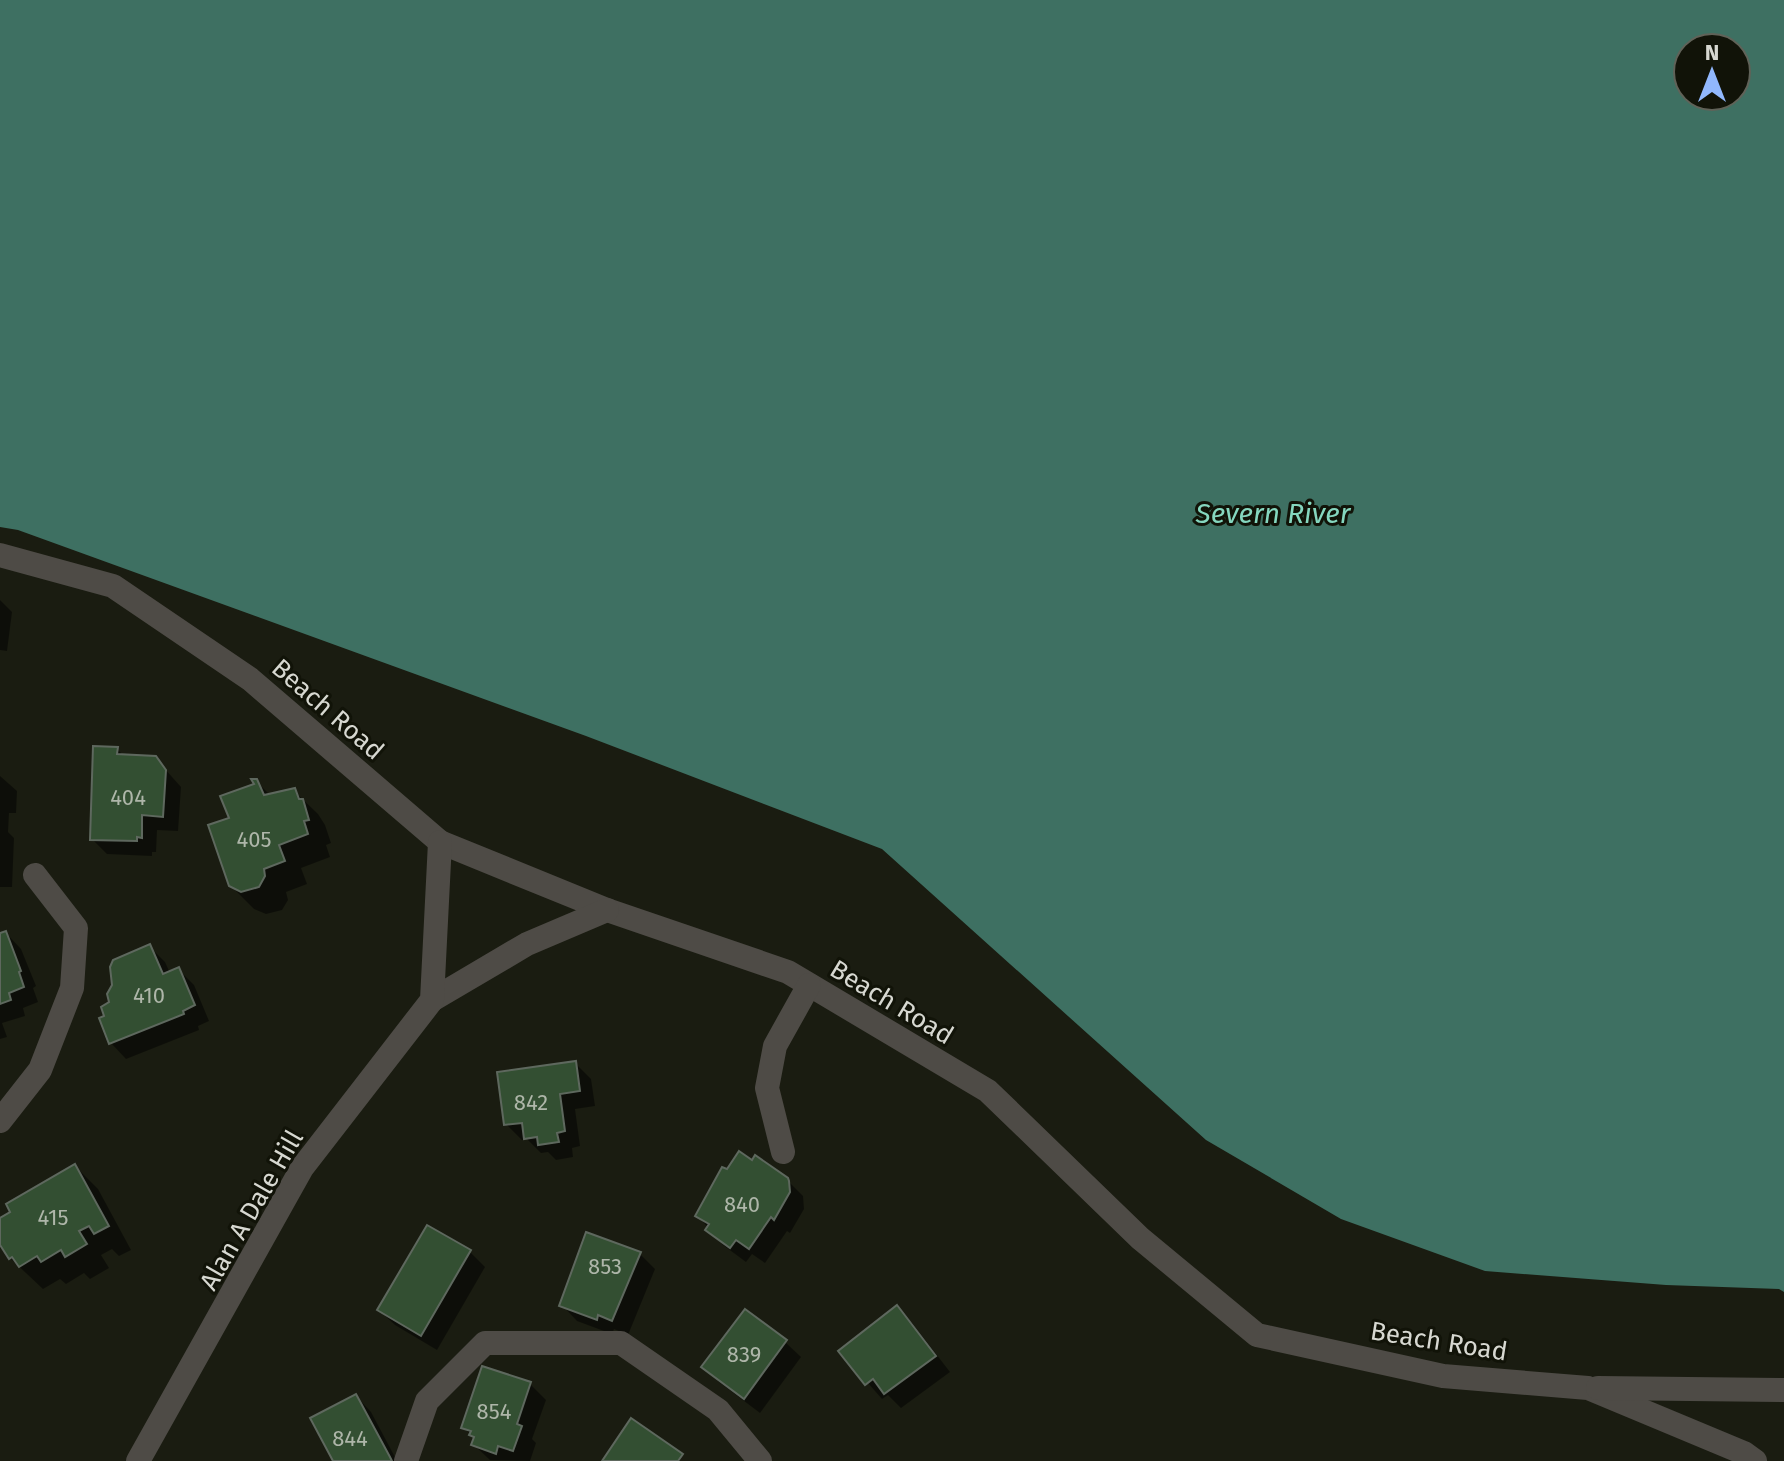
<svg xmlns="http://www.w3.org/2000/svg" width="1784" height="1461" viewBox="0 0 1784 1461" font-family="'Fira Sans',sans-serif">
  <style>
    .water { fill: #3e7062; fill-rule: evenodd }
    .shadow { fill: #0007 }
    .building { fill: #334f32; stroke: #5e685e; stroke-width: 2 }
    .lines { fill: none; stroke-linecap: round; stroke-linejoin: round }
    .minor { stroke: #4e4b46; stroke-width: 24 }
    .labels { text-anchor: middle; stroke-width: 6; stroke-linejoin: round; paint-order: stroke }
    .number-label { font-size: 22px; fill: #aeb6a9 }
    .street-label { font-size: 26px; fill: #d7d8d1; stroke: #111308 }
    .water-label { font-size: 28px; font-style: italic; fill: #85d7bf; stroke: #111308 }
  </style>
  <rect width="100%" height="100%" fill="#1a1c11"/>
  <path class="water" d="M0,0H1784V1292L1779,1289L1666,1285L1485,1271L1341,1219L1206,1140L882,849L586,736L18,530L0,527ZM1736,48V96H1688V48Z"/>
  <g class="shadow">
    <polygon points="0,600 12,612 7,651 0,650"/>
    <polygon points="117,749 124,756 155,758 181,787 178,831 157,830 156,852 152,852 152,856 107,854 92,839"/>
    <polygon points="0,776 17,791 16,813 9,813 8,832 14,838 12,887 0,887"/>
    <polygon points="256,781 271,796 294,791 318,814 325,825 331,843 326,845 330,857 301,868 307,884 286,892 288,900 282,910 266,914 254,909 230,885 231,819 257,785"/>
    <polygon points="6,933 21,949 36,986 33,988 38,1002 23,1008 25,1016 2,1023 7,1037 0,1039 0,935"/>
    <polygon points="150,947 165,962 170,973 178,969 194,985 209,1021 198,1026 199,1030 126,1059 111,1043 102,1019 107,1018 111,1004"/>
    <polygon points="575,1063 591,1079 595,1106 575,1109 580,1146 572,1148 573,1157 556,1160 548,1152 541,1153 527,1139 522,1140 506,1124"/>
    <polygon points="75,1166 98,1189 131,1250 119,1256 112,1249 101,1255 109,1268 90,1279 84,1273 66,1284 60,1279 43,1289 10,1258 0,1241 0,1220"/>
    <polygon points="728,1171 787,1180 803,1196 804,1209 790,1233 787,1231 765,1263 752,1254 746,1262 723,1245 698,1216"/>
    <polygon points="470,1252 485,1267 437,1350 395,1325 379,1310"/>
    <polygon points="640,1254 655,1269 628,1335 614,1329 612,1334 577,1321 562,1305"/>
    <polygon points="896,1308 912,1323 950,1372 901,1408 888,1395 882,1399 840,1351"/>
    <polygon points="785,1342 801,1357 760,1413 719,1382 704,1367"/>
    <polygon points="530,1384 546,1400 532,1439 536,1443 530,1461 490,1460 474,1445 476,1439 464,1428"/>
    <polygon points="356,1396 371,1412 397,1461 335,1461"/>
  </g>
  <g class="building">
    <polygon points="93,746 118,747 117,754 156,756 166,770 163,817 142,815 142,838 137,837 137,841 90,840"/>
    <polygon points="251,779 257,779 264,795 295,788 299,799 303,799 309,820 304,821 308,834 279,845 285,861 264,869 265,876 259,887 241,892 229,886 208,825 229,818 220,796 254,784"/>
    <polygon points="6,931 21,971 19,972 24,987 9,993 11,1000 0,1004 0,933"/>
    <polygon points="150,944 163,974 179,967 195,1005 183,1011 184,1014 109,1044 99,1018 104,1016 101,1007 109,1002 107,994 112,985 110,967 113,960"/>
    <polygon points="576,1061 580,1091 560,1094 565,1131 557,1133 559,1142 538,1145 537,1137 524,1139 522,1123 504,1125 497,1072"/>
    <polygon points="739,1151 752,1160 755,1155 788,1178 789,1181 790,1192 774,1220 771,1217 749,1249 736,1240 730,1248 705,1230 709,1224 695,1216 722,1167 727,1169"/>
    <polygon points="75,1164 109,1226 94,1234 89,1226 79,1231 87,1244 65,1257 61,1250 41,1262 37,1256 19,1267 12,1257 9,1259 0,1245 0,1218 10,1212 6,1204"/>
    <polygon points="427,1225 471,1250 421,1336 377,1310"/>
    <polygon points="586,1232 641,1252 612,1321 598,1315 597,1320 559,1306"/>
    <polygon points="897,1305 936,1356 884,1394 873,1379 865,1385 838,1351"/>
    <polygon points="745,1309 787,1340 744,1399 701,1367"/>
    <polygon points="482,1366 531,1382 517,1424 522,1426 513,1451 498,1446 496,1454 471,1445 474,1437 469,1435 471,1431 461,1428"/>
    <polygon points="356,1394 390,1457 392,1461 333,1461 310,1418"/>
    <polygon points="631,1418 683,1454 678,1461 602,1461"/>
  </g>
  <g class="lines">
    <g class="minor">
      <polyline points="0,555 113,586 250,679 440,842 607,910 788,972 988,1091 1141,1239 1257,1335 1443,1376 1588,1388 1744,1453 1755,1461"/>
      <polyline points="432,1000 527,944 607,910"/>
      <polyline points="0,1121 40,1070 72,988 76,928 35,875"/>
      <polyline points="783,1152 767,1088 775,1046 809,985"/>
      <polyline points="1598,1388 1784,1390"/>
      <polyline points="138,1461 302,1168 432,1000 440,842"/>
      <polyline points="406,1461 427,1401 485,1343 621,1343 718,1410 760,1461"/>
    </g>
  </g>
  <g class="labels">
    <g class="number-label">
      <text x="128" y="805">404</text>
      <text x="254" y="847">405</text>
      <text x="149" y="1003">410</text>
      <text x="531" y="1110">842</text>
      <text x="742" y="1212">840</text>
      <text x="53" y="1225">415</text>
      <text x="605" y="1274">853</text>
      <text x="744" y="1362">839</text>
      <text x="494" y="1419">854</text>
      <text x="350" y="1446">844</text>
    </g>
    <g class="street-label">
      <text transform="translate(328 709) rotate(41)" y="9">Beach Road</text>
      <text transform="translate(892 1002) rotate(31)" y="9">Beach Road</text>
      <text transform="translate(251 1210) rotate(-60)" y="9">Alan A Dale Hill</text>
      <text transform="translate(1439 1341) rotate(9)" y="9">Beach Road</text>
    </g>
    <g class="water-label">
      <text x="1273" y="523">Severn River</text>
    </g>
  </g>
  <g transform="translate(1712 72)"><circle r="38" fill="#111308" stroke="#606258" stroke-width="2"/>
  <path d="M0-6L14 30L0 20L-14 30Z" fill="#91b8fd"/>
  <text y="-12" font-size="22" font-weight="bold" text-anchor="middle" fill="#d7d8d1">N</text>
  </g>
</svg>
